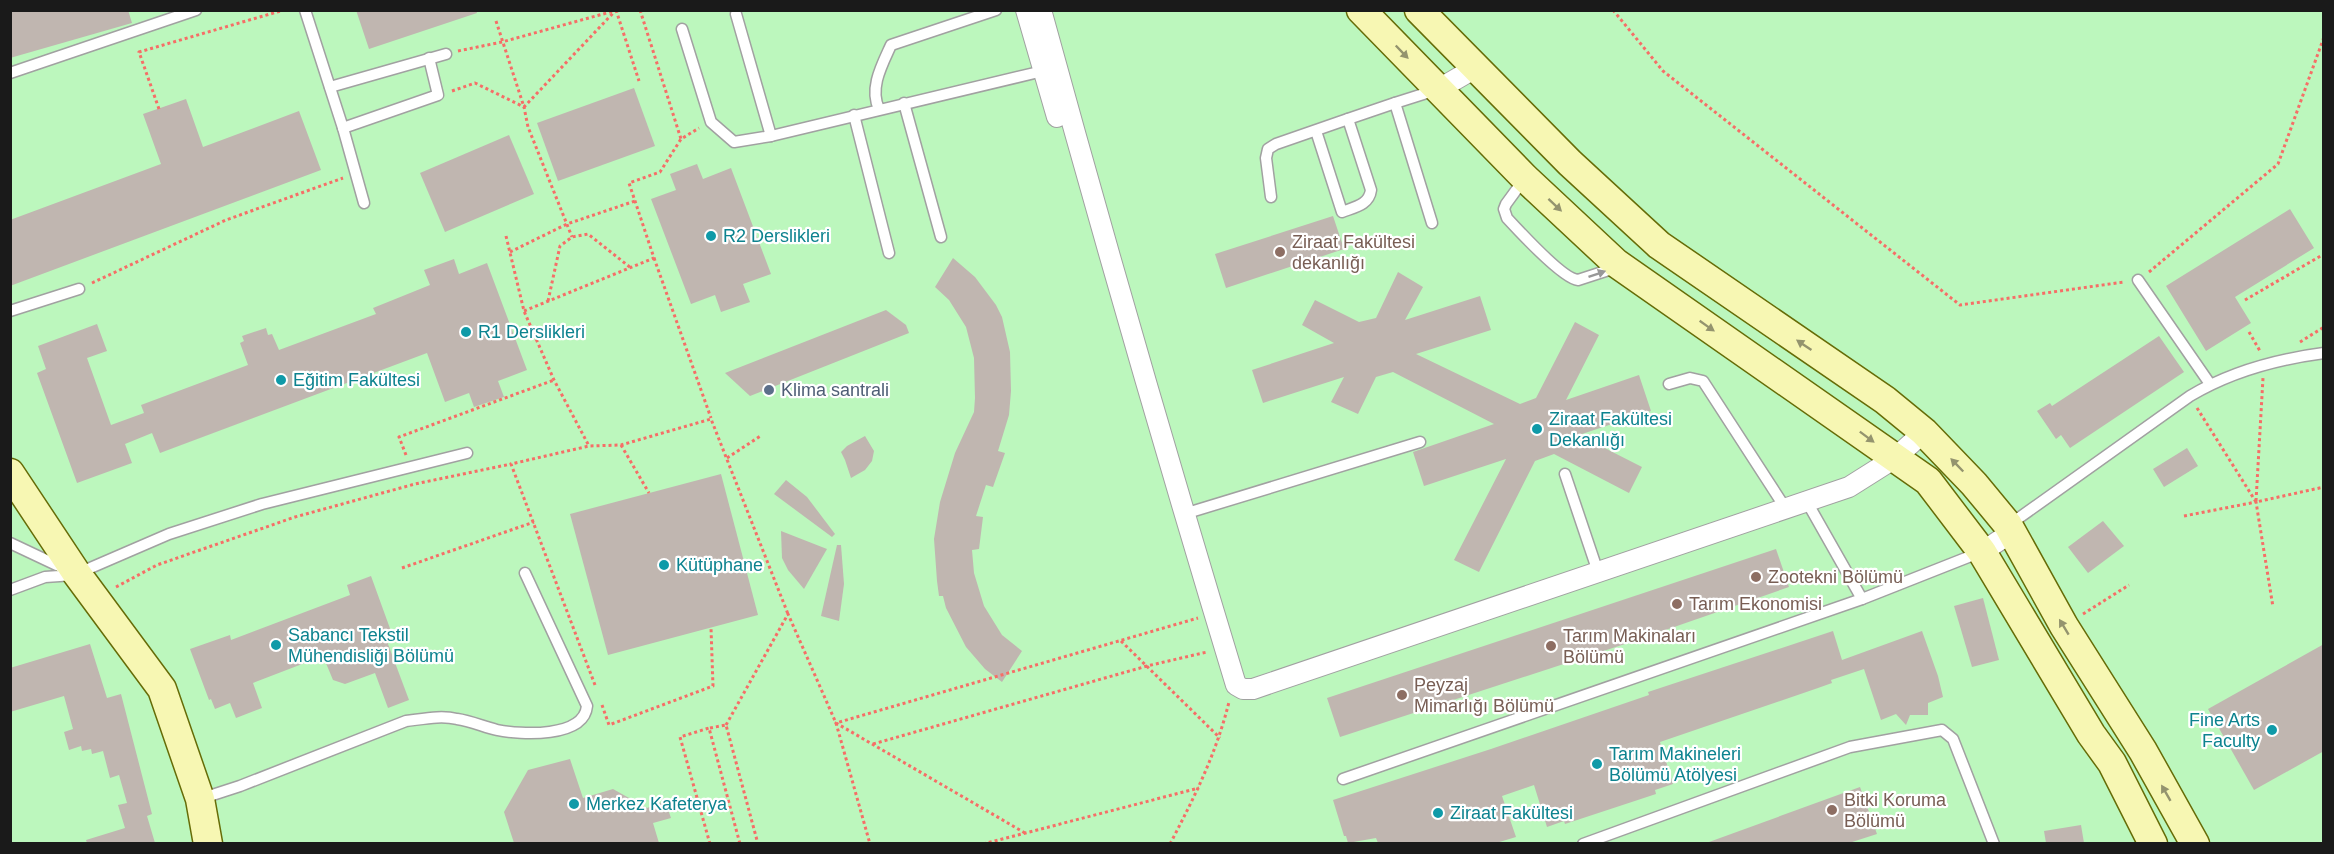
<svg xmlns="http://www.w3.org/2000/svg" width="2334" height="854" viewBox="0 0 2334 854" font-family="Helvetica,sans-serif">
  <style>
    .park { fill: #bcf7bd }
    .building { fill: #c0b6b0 }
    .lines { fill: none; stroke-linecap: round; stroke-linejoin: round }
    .lane-casing { stroke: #a1a1a1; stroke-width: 13 }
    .street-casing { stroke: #a1a1a1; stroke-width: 22 }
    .secondary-casing { stroke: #666c07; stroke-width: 31 }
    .path { stroke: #f66e67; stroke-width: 3; stroke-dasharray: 3 3; stroke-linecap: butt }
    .lane { stroke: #fff; stroke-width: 10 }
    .street { stroke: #fff; stroke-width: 20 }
    .secondary { stroke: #f7f7b3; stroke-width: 28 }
    .oneway { fill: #94946e }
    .oneway2 { fill: #989898 }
    .culture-dot { fill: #0f9aa8; stroke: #fff; stroke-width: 2 }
    .education-dot { fill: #8d6e63; stroke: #fff; stroke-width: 2 }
    .service-dot { fill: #5c6f8a; stroke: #fff; stroke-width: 2 }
    .labels { text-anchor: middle; stroke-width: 4.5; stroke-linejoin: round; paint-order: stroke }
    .culture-label { font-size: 18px; fill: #0d838f; stroke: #fff; text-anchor: start }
    .education-label { font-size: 18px; fill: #785e54; stroke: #fff; text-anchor: start }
    .service-label { font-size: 18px; fill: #4e5e75; stroke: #fff; text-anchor: start }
  </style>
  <rect width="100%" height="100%" fill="#ece7e0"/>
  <polygon class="park" points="10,11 2323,11 2323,843 11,843"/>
  <g class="building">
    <polygon points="10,10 128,10 132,23 10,58"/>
    <polygon points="356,10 476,10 477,13 369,49"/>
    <polygon points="634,88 655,146 558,181 537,123"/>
    <polygon points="186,99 203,147 299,111 321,170 10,286 10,220 161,164 143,114"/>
    <polygon points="509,135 534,194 445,232 420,173"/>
    <polygon points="697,164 703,179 731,168 771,274 743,284 750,302 721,312 715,295 691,304 651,199 676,190 670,174"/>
    <polygon points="2290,209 2314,248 2235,297 2251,323 2206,351 2166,286"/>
    <polygon points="1333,216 1344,249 1226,288 1215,254"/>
    <polygon points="953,258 975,277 996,305 1002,317 1010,352 1011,391 1009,415 998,451 1005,453 993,487 986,485 976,516 983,517 979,549 972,550 974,573 984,606 1002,635 1022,651 1002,682 985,669 966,647 946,608 943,596 939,596 937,581 934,539 940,502 955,453 974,412 975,398 974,358 966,327 949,300 935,287"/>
    <polygon points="454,259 459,274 487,263 527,370 498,381 504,397 474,407 469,393 445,402 427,353 160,453 152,433 125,444 132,463 77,483 37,373 46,369 38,346 97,324 107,351 87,358 111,425 144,413 141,405 248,365 240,343 244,341 242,336 266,328 268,335 272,334 279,350 376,314 373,308 430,285 424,270"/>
    <polygon points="1398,272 1423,287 1405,320 1480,296 1491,330 1416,354 1520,404 1536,398 1575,322 1599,335 1566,400 1639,375 1651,411 1579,435 1642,467 1629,493 1554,454 1535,461 1479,572 1454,560 1506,459 1424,486 1413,452 1494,424 1393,372 1376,377 1358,414 1331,402 1344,377 1263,403 1252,370 1334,343 1302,325 1315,300 1359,322 1376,318"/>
    <polygon points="886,310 906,325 909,333 750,396 725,373"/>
    <polygon points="2159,336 2184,372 2070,448 2061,435 2056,439 2037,411 2050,403 2052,406"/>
    <polygon points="865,436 874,451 872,461 865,470 851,478 845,460 841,452 847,446"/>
    <polygon points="2187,448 2198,466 2164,487 2153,469"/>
    <polygon points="721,474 758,615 608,655 570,514"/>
    <polygon points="786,480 807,497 835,534 832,537 774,494"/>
    <polygon points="2103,521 2124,546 2088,573 2068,547"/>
    <polygon points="781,531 827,549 804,589 788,570 782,558"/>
    <polygon points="837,545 841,545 844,584 839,621 821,616"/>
    <polygon points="1776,549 1789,587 1628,643 1340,737 1327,698"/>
    <polygon points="371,576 392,634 385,636 409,700 388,708 375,673 345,684 333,680 323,656 253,683 262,708 236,718 230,703 215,709 211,699 209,700 190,649 230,635 231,640 350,595 347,585"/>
    <polygon points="1983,598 1999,660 1972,667 1954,606"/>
    <polygon points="1833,631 1842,660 1922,631 1938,676 1943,697 1928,703 1928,715 1910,715 1906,725 1896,714 1881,720 1864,669 1831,680 1832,683 1818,688 1660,742 1673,784 1655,790 1656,794 1565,824 1564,821 1547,827 1534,785 1502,796 1516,837 1496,843 1378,843 1376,838 1348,843 1346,836 1344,836 1333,800 1491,749 1649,695 1648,692"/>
    <polygon points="90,644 107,698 121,694 152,814 147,816 155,843 87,843 86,840 125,828 118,805 127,803 119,775 110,778 103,751 92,754 91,749 82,751 81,746 69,750 64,732 73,729 64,696 10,712 10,668"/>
    <polygon points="2324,644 2324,751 2254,790 2208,709"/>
    <polygon points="570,759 583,798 613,789 647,808 665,801 671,818 653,823 659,843 514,843 504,812 528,770"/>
    <polygon points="1860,787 1877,834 1849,843 1709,843 1709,842"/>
    <polygon points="2081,825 2084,843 2046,843 2044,831"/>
  </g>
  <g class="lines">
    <g class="lane-casing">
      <g id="lane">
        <polyline points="305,10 343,128 364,203"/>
        <polyline points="736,14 771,136"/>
        <polyline points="682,29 711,122 734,142 771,136 1043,71"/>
        <polyline points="10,73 196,10"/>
        <polyline points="330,87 446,54"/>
        <polyline points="904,103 941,237"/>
        <path d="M879,109C869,88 882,65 891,45L996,10"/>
        <polyline points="854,115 889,253"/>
        <polyline points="343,128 438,95 429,58"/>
        <path d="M1316,131L1342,212C1355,207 1369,205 1371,190L1348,119L1395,103"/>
        <path d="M1525,178L1506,204L1504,209L1507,218C1519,231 1563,279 1578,280L1618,267"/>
        <polyline points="1271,197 1266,158 1268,149 1276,144 1348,119"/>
        <polyline points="1432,223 1395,103 1436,90"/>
        <polyline points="2138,280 2210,384"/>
        <polyline points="10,311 79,289"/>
        <polyline points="1669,384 1690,378 1703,381 1786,509"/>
        <polyline points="1565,474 1598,572"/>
        <polyline points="1807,502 1862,599 1981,552"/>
        <polyline points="1184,514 1420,442"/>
        <path d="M2009,525L2190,396C2230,372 2278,359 2324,353"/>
        <polyline points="10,543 63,568"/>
        <polyline points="10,590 45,577 74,575 169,534 262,504 467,453"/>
        <polyline points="1343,779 1862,599"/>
        <path d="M200,799L240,786L406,721C423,719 441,715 457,719C471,721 484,727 497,730C521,735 584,738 587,706L525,573"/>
        <polyline points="1583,844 1850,747 1942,730 1953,739 1994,844"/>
      </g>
    </g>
    <g class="street-casing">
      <g id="street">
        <polyline points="1026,10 1057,117"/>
        <path d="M1041,10C1103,236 1168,461 1236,685L1243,689H1253L1849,487L1895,458L1924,432"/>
        <polyline points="1439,89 1477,67"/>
        <polyline points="1982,552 2012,532"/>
      </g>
    </g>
    <g class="secondary-casing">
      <g id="secondary">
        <polyline points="1361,10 1525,178 1616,263 1928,481 1982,552 2091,734 2112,763 2153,844"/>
        <polyline points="1419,10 1570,163 1659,245 1885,400 1924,432 1974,484 2008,525 2064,626 2143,751 2195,844"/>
        <polyline points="10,473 77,574 162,689 200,799 208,844"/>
      </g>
    </g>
    <g class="path">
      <polyline points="616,10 639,81"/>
      <polyline points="640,10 681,139"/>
      <polyline points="1613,10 1663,71 1960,305 2124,282"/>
      <polyline points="496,21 524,107 616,10"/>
      <polyline points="458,51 502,42 614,11"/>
      <polyline points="452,91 475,83 524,107 528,127 572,237"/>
      <polyline points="159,109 139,52 284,10"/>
      <polyline points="506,236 524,311 554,380 589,446"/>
      <polyline points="510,252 567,224 635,201"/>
      <polyline points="654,258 711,418"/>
      <polyline points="2149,272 2278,164 2324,37"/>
      <polyline points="92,283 226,220 343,178"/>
      <polyline points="2245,300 2324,254"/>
      <polyline points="548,301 560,246 572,237 588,234 631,268"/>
      <polyline points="524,311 654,258 629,183 660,172 681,139 699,128"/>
      <polyline points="2249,332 2260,351"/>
      <polyline points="2300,342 2324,327"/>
      <polyline points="2197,408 2256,502 2324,487"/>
      <polyline points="621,445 649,493"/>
      <polyline points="406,455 399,437 554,380"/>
      <polyline points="727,458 762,435"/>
      <polyline points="2256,501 2263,378"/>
      <polyline points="2184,516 2256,502 2273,607"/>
      <polyline points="402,568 534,522"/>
      <polyline points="116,587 157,565 295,517 415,484 511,464"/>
      <polyline points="2083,614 2129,585"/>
      <polyline points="1121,641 1220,738"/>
      <polyline points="595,685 511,464 589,446 621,445 711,419 788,614"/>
      <polyline points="602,705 609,725 713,686 711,628"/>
      <polyline points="726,725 788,614 836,723 870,844"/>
      <polyline points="710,728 726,725 758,844"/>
      <polyline points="873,744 1147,666 1207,652"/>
      <polyline points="1025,833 836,723 1198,618"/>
      <polyline points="710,844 680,737 709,728 740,844"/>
      <polyline points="983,844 1199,788"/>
      <path d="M1170,844C1195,796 1216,754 1229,702"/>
    </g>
    <use href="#lane" class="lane"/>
    <use href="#street" class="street"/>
    <use href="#secondary" class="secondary"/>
  </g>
  <defs><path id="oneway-solid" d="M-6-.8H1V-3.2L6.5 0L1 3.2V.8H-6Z" transform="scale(1.5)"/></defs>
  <g class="oneway">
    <use href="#oneway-solid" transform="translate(1402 52) rotate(46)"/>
    <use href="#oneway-solid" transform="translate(1555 205) rotate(43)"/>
    <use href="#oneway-solid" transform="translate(1707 326) rotate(35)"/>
    <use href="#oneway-solid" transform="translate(1804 345) rotate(-146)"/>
    <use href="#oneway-solid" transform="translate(1867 437) rotate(37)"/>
    <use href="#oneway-solid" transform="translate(1957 465) rotate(-134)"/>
    <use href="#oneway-solid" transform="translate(2064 627) rotate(-121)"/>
    <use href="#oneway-solid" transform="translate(2166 793) rotate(-120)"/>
  </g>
  <use class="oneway2" href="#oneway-solid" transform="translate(1597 274) rotate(-19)"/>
  <g class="culture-dot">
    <circle cx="711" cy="236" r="6"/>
    <circle cx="466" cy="332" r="6"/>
    <circle cx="281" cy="380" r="6"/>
    <circle cx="1537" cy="429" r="6"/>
    <circle cx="664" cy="565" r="6"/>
    <circle cx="276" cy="645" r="6"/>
    <circle cx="2272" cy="730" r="6"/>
    <circle cx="1597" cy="764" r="6"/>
    <circle cx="574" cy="804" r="6"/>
    <circle cx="1438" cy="813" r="6"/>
  </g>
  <g class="education-dot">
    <circle cx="1280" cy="252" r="6"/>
    <circle cx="1756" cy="577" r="6"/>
    <circle cx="1677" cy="604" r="6"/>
    <circle cx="1551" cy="646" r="6"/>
    <circle cx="1402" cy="695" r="6"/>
    <circle cx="1832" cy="810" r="6"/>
  </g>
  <circle class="service-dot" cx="769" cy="390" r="6"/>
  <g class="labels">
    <g class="culture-label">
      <text x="723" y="242">R2 Derslikleri</text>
      <text x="478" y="338">R1 Derslikleri</text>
      <text x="293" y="386">Eğitim Fakültesi</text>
      <text x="1549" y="425">Ziraat Fakültesi<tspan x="1549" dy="21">Dekanlığı</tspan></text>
      <text x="676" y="571">Kütüphane</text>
      <text x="288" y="641">Sabancı Tekstil<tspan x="288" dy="21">Mühendisliği Bölümü</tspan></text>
      <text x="2260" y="726" text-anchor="end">Fine Arts<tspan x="2260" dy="21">Faculty</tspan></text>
      <text x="1609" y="760">Tarım Makineleri<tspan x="1609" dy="21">Bölümü Atölyesi</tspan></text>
      <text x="586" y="810">Merkez Kafeterya</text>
      <text x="1450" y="819">Ziraat Fakültesi</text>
    </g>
    <g class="education-label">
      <text x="1292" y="248">Ziraat Fakültesi<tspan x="1292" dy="21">dekanlığı</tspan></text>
      <text x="1768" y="583">Zootekni Bölümü</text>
      <text x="1689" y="610">Tarım Ekonomisi</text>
      <text x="1563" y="642">Tarım Makinaları<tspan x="1563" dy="21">Bölümü</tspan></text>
      <text x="1414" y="691">Peyzaj<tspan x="1414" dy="21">Mimarlığı Bölümü</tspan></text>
      <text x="1844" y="806">Bitki Koruma<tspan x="1844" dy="21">Bölümü</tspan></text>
    </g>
    <g class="service-label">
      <text x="781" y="396">Klima santrali</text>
    </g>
  </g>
  <rect width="2334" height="854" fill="none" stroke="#1a1a1a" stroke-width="24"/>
</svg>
